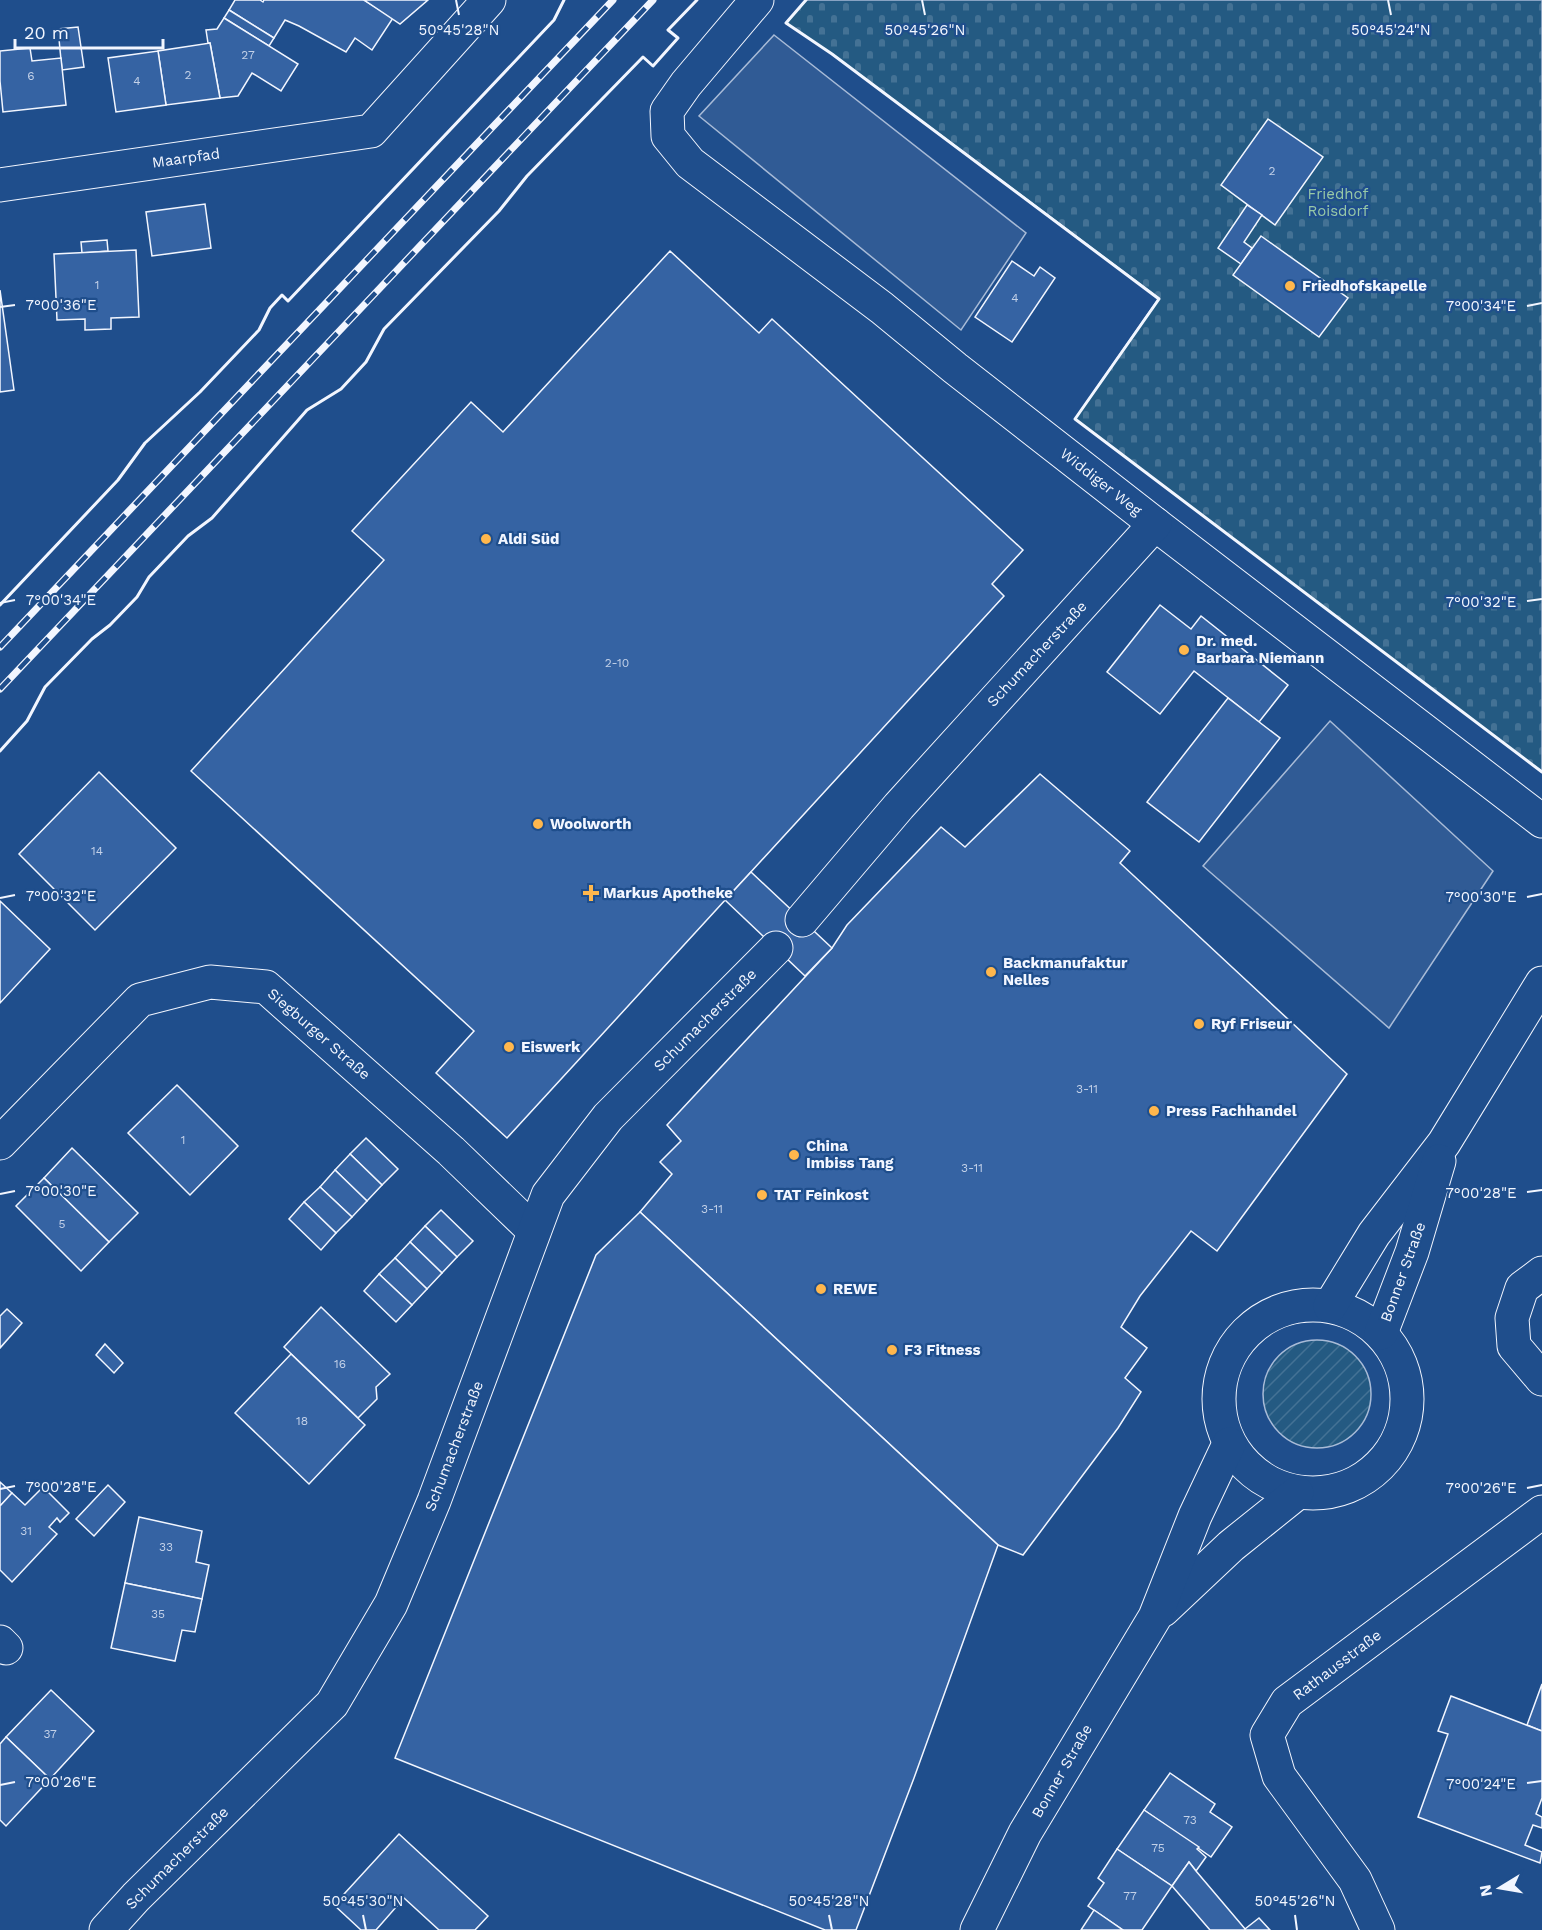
<svg xmlns="http://www.w3.org/2000/svg" width="1542" height="1930" viewBox="0 0 1542 1930" font-family="'Work Sans',sans-serif">
  <style>
    .cemetery { fill: url(#cemetery-stones); stroke: #a8bbd7; stroke-width: 1.5 }
    .garden { fill: url(#garden-furrows); stroke: #a8bbd7; stroke-width: 1.5 }
    .parking { fill: #305b95; stroke: #a8bbd7; stroke-width: 1.5 }
    .building { fill: #3563a3; stroke: #f2f6ff; stroke-width: 1.5 }
    .lines { fill: none; stroke-linecap: round; stroke-linejoin: round }
    .minor-casing { stroke: #f2f6ff; stroke-width: 35 }
    .minor { stroke: #1f4e8c; stroke-width: 33 }
    .rail-casing { stroke: #f2f6ff; stroke-width: 7 }
    .rail { stroke: #1f4e8c; stroke-width: 4.5; stroke-dasharray: 14; stroke-linecap: butt }
    .wall { stroke: #f2f6ff; stroke-width: 3 }
    .ticks { fill: none; stroke: #f2f6ff; stroke-width: 2 }
    .poi-dot { fill: #ffb74d; stroke: #1f4e8c; stroke-width: 2 }
    .labels { text-anchor: middle; stroke-width: 4.5; stroke-linejoin: round; paint-order: stroke }
    .number-label { font-size: 12px; fill: #c3d1e8 }
    .street-label { font-size: 15px; fill: #f2f6ff; stroke: #1f4e8c }
    .park-label { font-size: 15px; fill: #97c8a6; stroke: #1f4e8c }
    .poi-label { font-size: 15px; font-weight: bold; fill: #f2f6ff; stroke: #1f4e8c; text-anchor: start }
    .ticks-label { font-size: 15px; text-anchor: middle; fill: #f2f6ff; stroke: #1f4e8c; stroke-width: 4.5; stroke-linejoin: round; paint-order: stroke }
  </style>
  <defs>
    <pattern id="cemetery-stones" width="16" height="16" patternUnits="userSpaceOnUse" patternTransform="scale(1.5)"><rect width="16" height="16" fill="#245a82"/><path d="M2 7V4a2 2 0 0 1 4 0v3zM10 15v-3a2 2 0 0 1 4 0v3z" fill="#447295"/></pattern>
    <pattern id="garden-furrows" width="10" height="10" patternUnits="userSpaceOnUse" patternTransform="scale(1.5)"><rect width="10" height="10" fill="#245a82"/><path d="M-1 1l2-2M0 10L10 0M9 11l2-2" fill="none" stroke="#447295"/></pattern>
  </defs>
  <rect width="100%" height="100%" fill="#1f4e8c"/>
  <polygon class="cemetery" points="806,0 1542,0 1542,772 1075,419 1159,298 832,54 786,23"/>
  <circle class="garden" cx="1317" cy="1394" r="54"/>
  <g class="parking">
    <polygon points="774,35 1026,233 961,330 699,116"/>
    <polygon points="1330,721 1493,871 1389,1028 1203,866"/>
  </g>
  <g class="building">
    <polygon points="235,0 260,0 263,2 264,0 364,0 393,18 372,50 355,38 346,52 299,26 285,20 274,38 229,10"/>
    <polygon points="364,0 428,0 400,24"/>
    <polygon points="229,10 274,38 269,46 224,18"/>
    <polygon points="224,18 298,64 281,91 252,73 238,96 220,98 210,43 208,43 206,30 217,29"/>
    <polygon points="78,27 84,67 62,70 58,29"/>
    <polygon points="210,43 220,98 166,105 158,51"/>
    <polygon points="30,48 32,61 61,58 66,105 3,112 0,81 0,51"/>
    <polygon points="158,51 166,105 116,112 108,58"/>
    <polygon points="1268,119 1323,157 1275,225 1221,185"/>
    <polygon points="205,204 211,248 152,256 146,212"/>
    <polygon points="1247,205 1262,215 1244,242 1252,248 1241,264 1218,248"/>
    <polygon points="1261,236 1348,298 1319,337 1233,275"/>
    <polygon points="107,240 108,251 82,253 81,242"/>
    <polygon points="136,250 139,317 111,318 111,329 85,330 85,319 57,320 54,254"/>
    <polygon points="670,251 759,333 772,319 1023,550 992,584 1004,596 507,1138 436,1073 474,1031 191,771 384,560 352,531 471,402 503,432"/>
    <polygon points="1012,261 1034,276 1040,267 1055,278 1012,342 975,317"/>
    <polygon points="0,290 14,390 0,392"/>
    <polygon points="1160,605 1191,629 1201,616 1288,685 1259,722 1194,671 1160,714 1107,672"/>
    <polygon points="1228,698 1280,738 1199,842 1147,802"/>
    <polygon points="99,772 176,848 95,930 19,854"/>
    <polygon points="1040,774 1130,851 1120,863 1347,1074 1217,1251 1191,1231 1140,1296 1121,1327 1147,1348 1125,1378 1141,1392 1118,1428 1023,1555 998,1545 640,1212 672,1174 660,1162 681,1141 667,1125 832,948 847,925 941,827 965,847"/>
    <polygon points="751,872 832,948 805,976 725,900"/>
    <polygon points="0,901 50,949 0,1003"/>
    <polygon points="177,1085 238,1146 190,1195 128,1133"/>
    <polygon points="366,1138 398,1169 382,1185 350,1154"/>
    <polygon points="72,1148 138,1213 109,1242 44,1178"/>
    <polygon points="350,1154 382,1185 367,1201 335,1170"/>
    <polygon points="335,1170 367,1201 352,1217 320,1187"/>
    <polygon points="44,1178 109,1242 81,1271 16,1206"/>
    <polygon points="320,1187 352,1217 336,1233 304,1202"/>
    <polygon points="304,1202 336,1233 321,1250 289,1219"/>
    <polygon points="441,1210 473,1241 457,1257 425,1226"/>
    <polygon points="640,1212 998,1545 914,1778 856,1930 825,1930 395,1758 596,1255"/>
    <polygon points="425,1226 457,1257 442,1273 410,1242"/>
    <polygon points="410,1242 442,1273 427,1289 395,1258"/>
    <polygon points="395,1258 427,1289 412,1305 379,1274"/>
    <polygon points="379,1274 412,1305 396,1322 364,1291"/>
    <polygon points="321,1307 390,1374 376,1387 377,1399 358,1418 284,1347"/>
    <polygon points="7,1309 22,1323 0,1348 0,1316"/>
    <polygon points="105,1344 123,1363 114,1373 96,1355"/>
    <polygon points="291,1354 365,1425 309,1484 235,1413"/>
    <polygon points="0,1482 12,1493 0,1506"/>
    <polygon points="108,1485 125,1502 94,1536 76,1519"/>
    <polygon points="43,1487 69,1513 60,1522 57,1518 49,1527 57,1534 12,1582 0,1570 0,1506 12,1493 25,1505"/>
    <polygon points="139,1517 202,1531 196,1562 209,1565 202,1599 125,1583"/>
    <polygon points="125,1583 202,1599 195,1632 182,1630 175,1661 111,1648"/>
    <polygon points="1542,1684 1542,1731 1527,1725"/>
    <polygon points="51,1690 94,1731 50,1779 6,1737"/>
    <polygon points="1451,1696 1542,1731 1542,1798 1536,1814 1542,1817 1542,1828 1533,1825 1525,1845 1542,1852 1540,1863 1418,1817 1448,1734 1438,1731"/>
    <polygon points="6,1737 50,1779 6,1826 0,1820 0,1744"/>
    <polygon points="1170,1773 1215,1804 1210,1812 1232,1827 1211,1857 1144,1810"/>
    <polygon points="1144,1810 1199,1847 1197,1849 1206,1857 1196,1871 1189,1862 1172,1886 1117,1849"/>
    <polygon points="399,1834 488,1916 475,1930 439,1930 404,1898 376,1930 361,1930 334,1905"/>
    <polygon points="1117,1849 1172,1886 1142,1930 1123,1930 1088,1906 1104,1883 1098,1878"/>
    <polygon points="1189,1862 1196,1871 1246,1930 1210,1930 1172,1886"/>
    <polygon points="1094,1910 1123,1930 1081,1930"/>
    <polygon points="1259,1918 1270,1930 1246,1930 1245,1929"/>
  </g>
  <g class="lines">
    <g class="minor-casing">
      <g id="minor">
        <polyline points="757,0 686,84 667,111 668,136 690,163 882,308 955,368 1155,524 1542,821"/>
        <polyline points="0,185 371,131 489,0"/>
        <polyline points="802,920 899,806 1155,524"/>
        <polyline points="0,1143 140,1000 210,982 266,987 451,1151 534,1231"/>
        <polyline points="1542,1273 1522,1288 1512,1318 1514,1346 1542,1379"/>
        <circle cx="1313" cy="1399" r="94"/>
        <polyline points="1330,1306 1374,1234 1444,1143 1542,983"/>
        <polyline points="1381,1333 1412,1252 1439,1161"/>
        <polyline points="1163,1610 1231,1546 1297,1493"/>
        <polyline points="0,1642 6,1648"/>
        <polyline points="106,1930 136,1897 332,1704 391,1604 434,1501 548,1195 608,1117 776,948"/>
        <polyline points="977,1930 1025,1833 1155,1617 1195,1516 1229,1444"/>
        <polyline points="1378,1930 1355,1880 1279,1776 1267,1735 1287,1702 1542,1512"/>
      </g>
    </g>
    <use href="#minor" class="minor"/>
    <g class="rail-casing">
      <g id="rail">
        <polyline points="0,647 613,0"/>
        <polyline points="0,689 653,0"/>
      </g>
    </g>
    <use href="#rail" class="rail"/>
    <g class="wall">
      <polyline points="806,0 786,23 832,54 1159,299 1075,419 1542,772"/>
      <polyline points="0,605 118,480 145,443 200,392 259,330 270,308 282,295 288,301 554,20 564,0"/>
      <polyline points="0,751 27,721 45,687 92,639 110,625 137,597 149,577 188,536 212,518 307,410 341,389 366,362 384,329 499,211 527,176 643,57 653,66 678,38 668,30 697,0"/>
    </g>
  </g>
  <path class="ticks" d="M456,0L459,15M922,0L925,15M1388,0L1391,15M1527,306L1542,303M0,307L15,305M1527,601L1542,599M0,603L15,600M1527,897L1542,894M0,898L15,895M1527,1192L1542,1190M0,1194L15,1191M1527,1488L1542,1485M0,1489L15,1486M1527,1783L1542,1781M0,1785L15,1782M363,1915L366,1930M829,1915L832,1930M1295,1915L1297,1930"/>
  <g class="poi-dot">
    <circle cx="1290" cy="286" r="6"/>
    <circle cx="486" cy="539" r="6"/>
    <circle cx="1184" cy="650" r="6"/>
    <circle cx="538" cy="824" r="6"/>
    <path d="M588 884h6v6h6v6h-6v6h-6v-6h-6v-6h6z"/>
    <circle cx="991" cy="972" r="6"/>
    <circle cx="1199" cy="1024" r="6"/>
    <circle cx="509" cy="1047" r="6"/>
    <circle cx="1154" cy="1111" r="6"/>
    <circle cx="794" cy="1155" r="6"/>
    <circle cx="762" cy="1195" r="6"/>
    <circle cx="821" cy="1289" r="6"/>
    <circle cx="892" cy="1350" r="6"/>
  </g>
  <g class="labels">
    <g class="number-label">
      <text x="248" y="59">27</text>
      <text x="188" y="79">2</text>
      <text x="31" y="80">6</text>
      <text x="137" y="85">4</text>
      <text x="1272" y="175">2</text>
      <text x="97" y="289">1</text>
      <text x="1015" y="302">4</text>
      <text x="617" y="667">2-10</text>
      <text x="97" y="855">14</text>
      <text x="1087" y="1093">3-11</text>
      <text x="183" y="1144">1</text>
      <text x="972" y="1172">3-11</text>
      <text x="712" y="1213">3-11</text>
      <text x="62" y="1228">5</text>
      <text x="340" y="1368">16</text>
      <text x="302" y="1425">18</text>
      <text x="26" y="1535">31</text>
      <text x="166" y="1551">33</text>
      <text x="158" y="1618">35</text>
      <text x="50" y="1738">37</text>
      <text x="1190" y="1824">73</text>
      <text x="1158" y="1852">75</text>
      <text x="1130" y="1900">77</text>
    </g>
    <g class="street-label">
      <text transform="translate(186 158) rotate(-8)" y="5">Maarpfad</text>
      <text transform="translate(1101 482) rotate(38)" y="5">Widdiger Weg</text>
      <text transform="translate(1037 654) rotate(-47)" y="5">Schumacherstraße</text>
      <text transform="translate(705 1020) rotate(-45)" y="5">Schumacherstraße</text>
      <text transform="translate(319 1034) rotate(41)" y="5">Siegburger Straße</text>
      <text transform="translate(1403 1272) rotate(-70)" y="5">Bonner Straße</text>
      <text transform="translate(454 1446) rotate(-69)" y="5">Schumacherstraße</text>
      <text transform="translate(1337 1665) rotate(-37)" y="5">Rathausstraße</text>
      <text transform="translate(1062 1771) rotate(-60)" y="5">Bonner Straße</text>
      <text transform="translate(177 1858) rotate(-45)" y="5">Schumacherstraße</text>
    </g>
    <g class="park-label">
      <text x="1338" y="199">Friedhof<tspan x="1338" dy="17">Roisdorf</tspan></text>
    </g>
    <g class="poi-label">
      <text x="1302" y="291">Friedhofskapelle</text>
      <text x="498" y="544">Aldi Süd</text>
      <text x="1196" y="646">Dr. med.<tspan x="1196" dy="17">Barbara Niemann</tspan></text>
      <text x="550" y="829">Woolworth</text>
      <text x="603" y="898">Markus Apotheke</text>
      <text x="1003" y="968">Backmanufaktur<tspan x="1003" dy="17">Nelles</tspan></text>
      <text x="1211" y="1029">Ryf Friseur</text>
      <text x="521" y="1052">Eiswerk</text>
      <text x="1166" y="1116">Press Fachhandel</text>
      <text x="806" y="1151">China<tspan x="806" dy="17">Imbiss Tang</tspan></text>
      <text x="774" y="1200">TAT Feinkost</text>
      <text x="833" y="1294">REWE</text>
      <text x="904" y="1355">F3 Fitness</text>
    </g>
  </g>
  <g class="ticks-label">
    <text x="459" y="35">50°45'28"N</text>
    <text x="925" y="35">50°45'26"N</text>
    <text x="1391" y="35">50°45'24"N</text>
    <text x="61" y="310">7°00'36"E</text>
    <text x="1481" y="311">7°00'34"E</text>
    <text x="61" y="605">7°00'34"E</text>
    <text x="1481" y="607">7°00'32"E</text>
    <text x="61" y="901">7°00'32"E</text>
    <text x="1481" y="902">7°00'30"E</text>
    <text x="61" y="1196">7°00'30"E</text>
    <text x="1481" y="1198">7°00'28"E</text>
    <text x="61" y="1492">7°00'28"E</text>
    <text x="1481" y="1493">7°00'26"E</text>
    <text x="61" y="1787">7°00'26"E</text>
    <text x="1481" y="1789">7°00'24"E</text>
    <text x="363" y="1906">50°45'30"N</text>
    <text x="829" y="1906">50°45'28"N</text>
    <text x="1295" y="1906">50°45'26"N</text>
  </g>
  <g transform="translate(1500 1888) rotate(259)" stroke="#1f4e8c" stroke-width="4.5" paint-order="stroke">
  <path d="M0-4.5L10 22L0 15L-10 22Z" fill="#f2f6ff"/>
  <text y="-9" font-size="16" font-weight="bold" text-anchor="middle" fill="#f2f6ff">N</text>
  </g>
  <path d="M15 39v9h148v-9" fill="none" stroke="#f2f6ff" stroke-width="3"/>
  <text x="24" y="39" font-size="18" fill="#f2f6ff" stroke="#1f4e8c" stroke-width="4.5" paint-order="stroke">20 m</text>
</svg>
